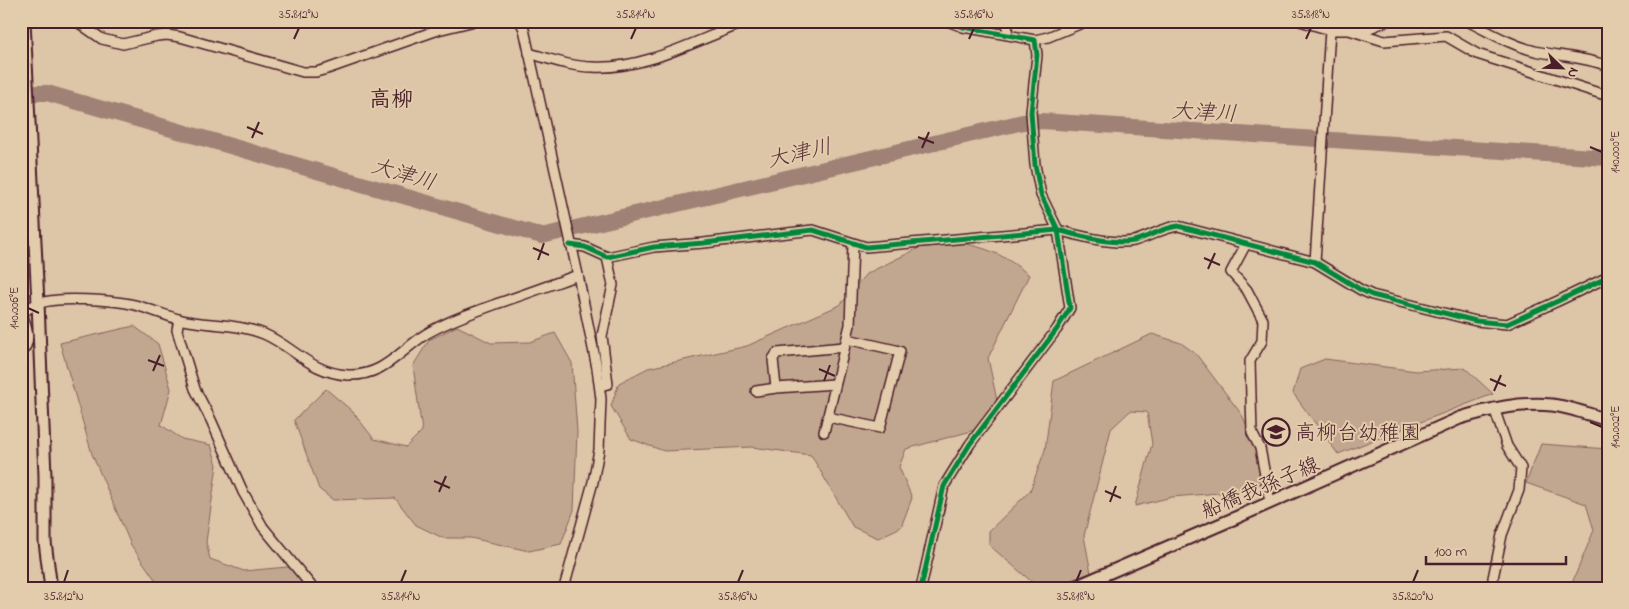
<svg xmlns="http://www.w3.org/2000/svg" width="1629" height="609" viewBox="0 0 1629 609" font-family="'Indie Flower','Klee One',sans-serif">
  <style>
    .green { fill: #c2a790; stroke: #86635e }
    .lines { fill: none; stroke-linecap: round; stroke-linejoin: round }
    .river { stroke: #a08174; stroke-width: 16 }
    .minor-casing { stroke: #4a1f2b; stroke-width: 12 }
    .major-casing { stroke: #4a1f2b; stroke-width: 15 }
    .minor { stroke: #e3ccac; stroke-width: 9 }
    .major { stroke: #e3ccac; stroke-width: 11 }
    .cycleway-casing { stroke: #e3ccac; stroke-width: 8 }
    .cycleway { stroke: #00873e; stroke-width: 5 }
    .ticks { fill: none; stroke: #4a1f2b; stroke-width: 2 }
    .labels { text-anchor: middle; stroke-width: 4; stroke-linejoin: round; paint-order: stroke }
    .poi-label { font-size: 21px; fill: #4a1f2b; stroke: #e3ccac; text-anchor: start }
    .street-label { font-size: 21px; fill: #4a1f2b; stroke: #e3ccac }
    .neighbourhood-label { font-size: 22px; font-weight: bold; fill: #4a1f2b; stroke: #e3ccac }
    .water-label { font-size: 22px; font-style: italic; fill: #5b333a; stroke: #e3ccac }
    .neatline { fill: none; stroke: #4a1f2b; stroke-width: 2 }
    .ticks-label { font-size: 12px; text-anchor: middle; fill: #4a1f2b }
  </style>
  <rect width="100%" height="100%" fill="#ddc5a7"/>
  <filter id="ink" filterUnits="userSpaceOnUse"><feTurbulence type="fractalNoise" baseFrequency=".02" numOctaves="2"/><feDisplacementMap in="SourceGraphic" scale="10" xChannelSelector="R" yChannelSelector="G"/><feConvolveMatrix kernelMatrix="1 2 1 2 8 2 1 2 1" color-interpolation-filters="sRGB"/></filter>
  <g filter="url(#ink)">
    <g class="green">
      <path d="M956,242C988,248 1003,254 1029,275L988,358L997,401L975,430L906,449L899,467L912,498L901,527L878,538L853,527L811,455L752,447L664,451L631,439L611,406L619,383L648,368L747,346L840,305L866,274L927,244Z"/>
      <polygon points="134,326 158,344 171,389 161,425 182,439 211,445 217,465 206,542 210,559 244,571 298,566 302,588 161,588 131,545 92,454 60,343"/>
      <polygon points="457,326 491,343 530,342 555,333 572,363 577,431 574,510 561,544 529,551 471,538 443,538 416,525 395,498 333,500 319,489 294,420 326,389 352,411 374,439 406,447 422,431 413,366 429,340"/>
      <polygon points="1152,334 1181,343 1196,354 1242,415 1258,449 1262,483 1231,492 1172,497 1135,506 1152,444 1147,412 1130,411 1111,429 1084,536 1091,573 1047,588 1039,588 989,545 989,531 1030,491 1045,450 1054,381"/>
      <polygon points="1325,359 1416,371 1465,368 1493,394 1338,454 1293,393 1300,369"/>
      <polygon points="1541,444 1608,449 1608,588 1570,588 1594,530 1586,504 1526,483"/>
    </g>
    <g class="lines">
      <polyline class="river" points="21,93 47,93 542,236 1023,122 1041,121 1608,158"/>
      <g class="minor-casing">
        <g id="minor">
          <polyline points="76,21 102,39 123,44 157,36 167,35 180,37 303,72 316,72 327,69 438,30 475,21"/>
          <polyline points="520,21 524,29 578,275 597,368 601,399 599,450 593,482 564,588"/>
          <polyline points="1300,21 1330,30 1349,30 1384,41 1446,36 1477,54 1608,96"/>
          <path d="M1467,21C1489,32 1511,45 1535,51C1559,56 1584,57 1608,66"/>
          <polyline points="1354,30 1367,29 1387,21"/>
          <polyline points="1007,34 1008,21"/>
          <polyline points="1035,40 1048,37 1087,21"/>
          <path d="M529,53C550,59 571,67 593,67C646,70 700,38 749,21"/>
          <polyline points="1246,244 1231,272 1247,290 1263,320 1262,341 1250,361 1252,433 1260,448 1270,502"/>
          <path d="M570,245L585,247L607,257L654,247L704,243L813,230L866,247L1058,230C1079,236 1112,245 1134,241C1149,237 1162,228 1178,226L1315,262L1361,290L1372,295L1476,321L1507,324L1558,301L1608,277"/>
          <polyline points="1315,262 1330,30"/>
          <path d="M21,314C26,310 32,306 37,304C56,296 115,300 135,305C150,309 164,315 178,319C206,326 237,323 264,334C294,347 311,373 348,375C382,377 400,351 426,334C447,321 472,313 496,304C523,295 550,285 578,275"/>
          <polyline points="179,319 177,330 195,389 211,420 243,492 263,527 313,588"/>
          <path d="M21,353C33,341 26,327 22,313"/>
          <polyline points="600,386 608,384 602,336 613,285 607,257"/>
          <polyline points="776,388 773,359 777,353 844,347"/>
          <polyline points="756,391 776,388 835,384"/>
          <polyline points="1494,408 1507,446 1521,468 1519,490 1502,535 1493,578 1495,588"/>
          <polyline points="828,417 880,428 900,351 847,339"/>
          <polyline points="824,432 850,325 853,244"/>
          <polyline points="921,588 944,486 970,444 1057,329 1070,308 1058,230 1041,195 1035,165 1031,112 1037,55 1035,40 963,27 947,21"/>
        </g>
      </g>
      <g class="major-casing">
        <g id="major">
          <polyline points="24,21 38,303 45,476 45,542 51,588"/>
          <path d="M1073,588L1233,519L1460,418C1490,409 1520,402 1552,405C1570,407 1590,415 1608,420"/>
        </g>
      </g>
      <use href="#minor" class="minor"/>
      <use href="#major" class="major"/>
      <g class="cycleway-casing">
        <g id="cycleway">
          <path d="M570,245L585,247L607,257L654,247L704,243L813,230L866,247L1058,230C1079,236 1112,245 1134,241C1149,237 1162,228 1178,226L1315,262L1361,290L1372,295L1476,321L1507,324L1558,301L1608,277"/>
          <polyline points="921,588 944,486 970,444 1057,329 1070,308 1058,230 1041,195 1035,165 1031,112 1037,55 1035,40 963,27 947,21"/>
        </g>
      </g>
      <use href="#cycleway" class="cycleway"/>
    </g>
  </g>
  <path class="ticks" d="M294,39L299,28M631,39L636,28M969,39L974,28M1306,39L1311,28M247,127L263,134M918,137L934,143M252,138L259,122M1590,147L1602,152M922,148L929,132M533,248L549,255M1204,258L1220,265M538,260L544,243M1208,269L1215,253M28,308L39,313M148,360L164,366M819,369L835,376M153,371L160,355M1490,379L1506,386M824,381L830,365M1494,391L1501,375M1590,422L1602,427M434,481L450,488M1105,491L1121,498M439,492L446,476M1110,502L1116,486M64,582L68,570M401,582L406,570M738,582L743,570M1076,582L1081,570M1413,582L1418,570"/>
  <defs>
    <g id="school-ring" transform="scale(1.4375)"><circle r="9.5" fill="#e3ccac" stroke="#4a1f2b" stroke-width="1.5"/><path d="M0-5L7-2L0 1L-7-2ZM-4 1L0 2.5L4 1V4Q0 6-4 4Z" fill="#4a1f2b"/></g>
  </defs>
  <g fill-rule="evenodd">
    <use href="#school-ring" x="1276" y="432"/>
  </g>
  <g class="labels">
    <g class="poi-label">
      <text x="1295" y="439">高柳台幼稚園</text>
    </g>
    <g class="street-label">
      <text transform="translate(1260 487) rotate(-23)" y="7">船橋我孫子線</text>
    </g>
    <g class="neighbourhood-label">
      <text x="391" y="106">高柳</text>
    </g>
    <g class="water-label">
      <text transform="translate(1204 111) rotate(3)" y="8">大津川</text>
      <text transform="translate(799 152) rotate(-13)" y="8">大津川</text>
      <text transform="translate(404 173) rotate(16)" y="8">大津川</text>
    </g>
  </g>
  <rect width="1629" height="609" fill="none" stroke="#e3ccac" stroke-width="55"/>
  <g transform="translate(1562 68) rotate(113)" stroke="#e3ccac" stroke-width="4" paint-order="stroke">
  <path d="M0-4L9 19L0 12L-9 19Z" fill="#4a1f2b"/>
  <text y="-8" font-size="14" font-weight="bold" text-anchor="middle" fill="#4a1f2b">N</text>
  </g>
  <path d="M1426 556v8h140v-8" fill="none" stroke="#4a1f2b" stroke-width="2.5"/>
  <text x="1434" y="556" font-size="15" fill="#4a1f2b" stroke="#e3ccac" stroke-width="4" paint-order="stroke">100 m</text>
  <rect x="28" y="28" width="1574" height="554" class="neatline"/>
  <g class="ticks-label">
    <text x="299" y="18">35.812°N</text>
    <text x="636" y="18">35.814°N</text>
    <text x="974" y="18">35.816°N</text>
    <text x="1311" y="18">35.818°N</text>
    <text transform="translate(1615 152) rotate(-90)" y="4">140.000°E</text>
    <text transform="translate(14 308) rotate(-90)" y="4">140.006°E</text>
    <text transform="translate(1615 427) rotate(-90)" y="4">140.002°E</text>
    <text x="64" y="600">35.812°N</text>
    <text x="401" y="600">35.814°N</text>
    <text x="738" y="600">35.816°N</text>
    <text x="1076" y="600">35.818°N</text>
    <text x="1413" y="600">35.820°N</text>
  </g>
</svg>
